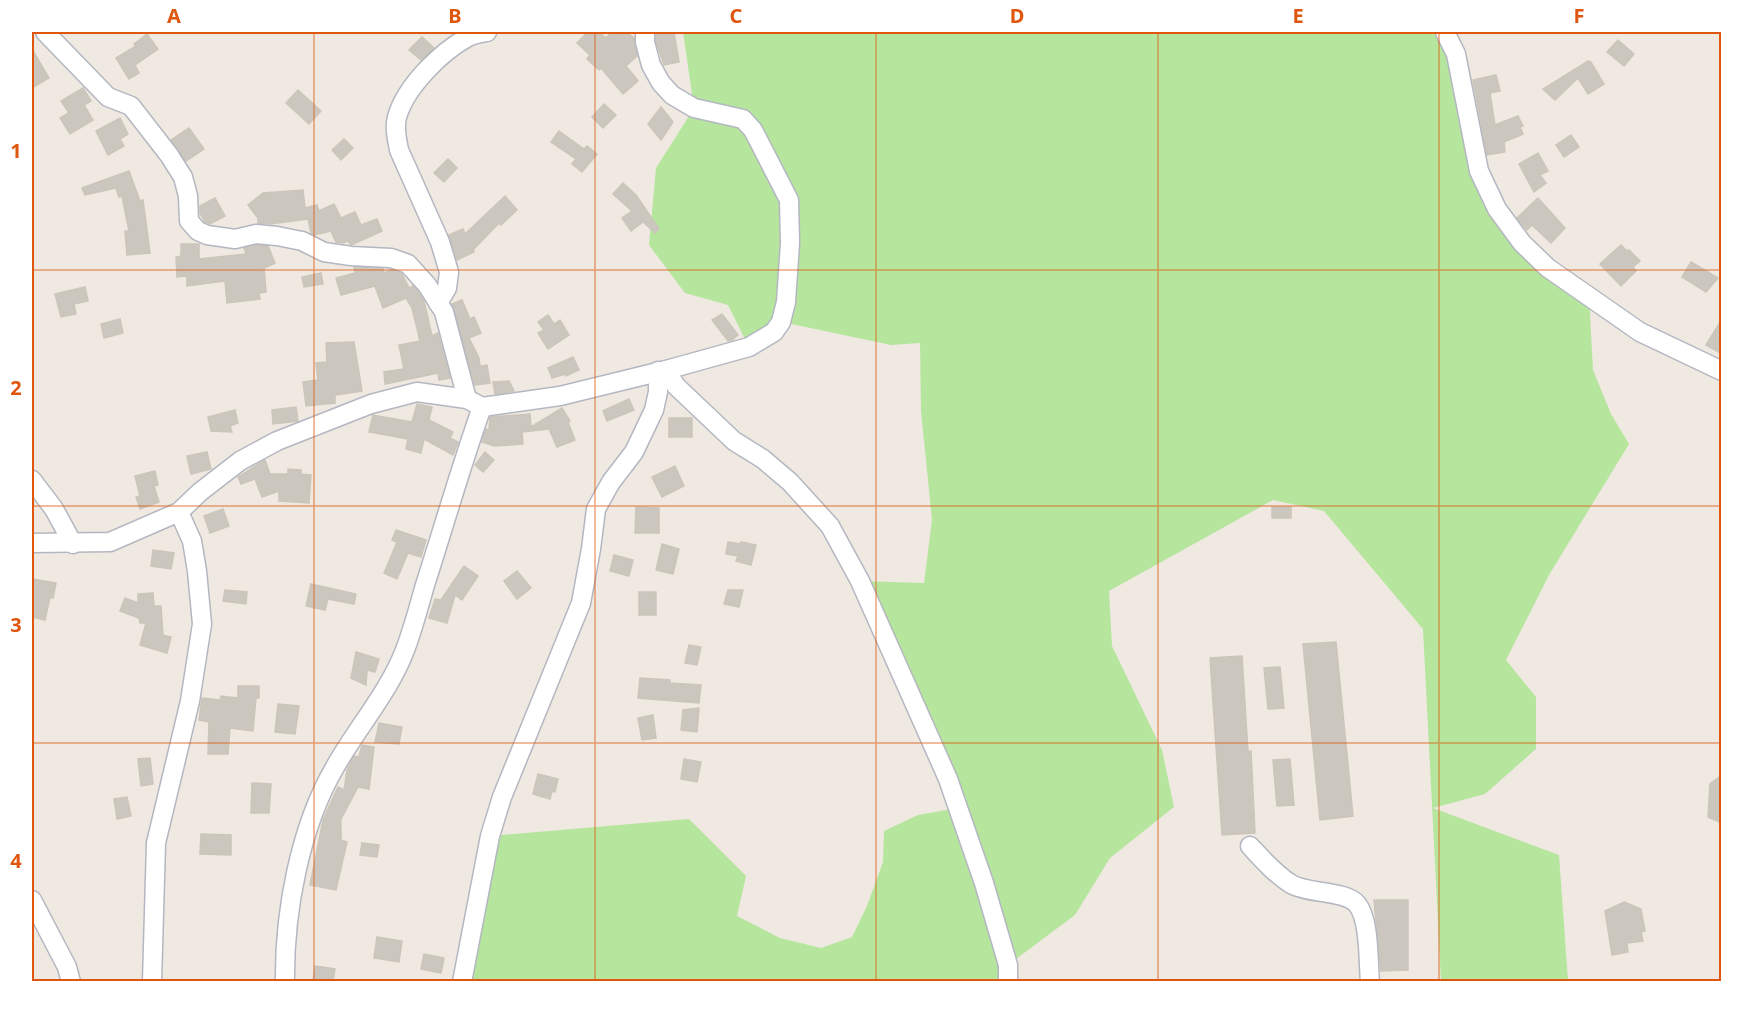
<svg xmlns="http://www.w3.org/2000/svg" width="1753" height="1013" viewBox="0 0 1753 1013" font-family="'Noto Sans',sans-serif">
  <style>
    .green { fill: #b6e59e }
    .building { fill: #cbc7bf; stroke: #cbc5ba; stroke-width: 1.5 }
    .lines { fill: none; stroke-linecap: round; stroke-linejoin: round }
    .minor-casing { stroke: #b4b7c1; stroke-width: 21 }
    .minor { stroke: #fff; stroke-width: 18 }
    .grid { fill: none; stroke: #df570e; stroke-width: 1.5; stroke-opacity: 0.55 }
    .neatline { fill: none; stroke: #df570e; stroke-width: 2 }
    .grid-label { font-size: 20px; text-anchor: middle; font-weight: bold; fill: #df570e }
  </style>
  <rect width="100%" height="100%" fill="#efe9e1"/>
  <polygon class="green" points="683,32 1445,32 1497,209 1589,296 1593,370 1611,414 1629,444 1549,575 1506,660 1536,697 1536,749 1485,794 1433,808 1559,855 1568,981 1441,981 1423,629 1324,511 1273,500 1109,591 1112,646 1162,750 1174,807 1110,858 1075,915 1008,965 1008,981 462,982 490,836 689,819 746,876 737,916 780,938 821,948 852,937 867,906 883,862 884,831 918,815 958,808 860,581 924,583 932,520 921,411 920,343 891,345 782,322 749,347 728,305 685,293 649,245 656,168 694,108"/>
  <g class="building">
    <polygon points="588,32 599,32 606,38 612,32 626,32 634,38 637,56 626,66 638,81 623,94 601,68 599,70 587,59 590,55 577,43"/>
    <polygon points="656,32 674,32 679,62 664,65 656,41"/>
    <polygon points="147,34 158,49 135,65 139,73 129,79 116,58 136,46 134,44"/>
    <polygon points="422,37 434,48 421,60 409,50"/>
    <polygon points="1618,40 1634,54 1624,66 1607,52"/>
    <polygon points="32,49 49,78 32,88"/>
    <polygon points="1588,61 1591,62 1604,84 1588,94 1578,78 1555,100 1543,89"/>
    <polygon points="1496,75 1500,91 1490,93 1495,125 1518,116 1523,126 1520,127 1523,134 1504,142 1505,152 1487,155 1473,80"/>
    <polygon points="83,88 91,101 84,105 93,120 70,134 60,118 69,113 61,101"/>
    <polygon points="298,90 321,111 309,124 286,103"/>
    <polygon points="604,104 616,115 603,128 592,117"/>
    <polygon points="661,107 673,122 661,140 648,124"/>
    <polygon points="120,118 128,134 120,139 124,146 108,155 96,131"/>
    <polygon points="189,128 204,149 186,161 171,140"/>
    <polygon points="559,131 584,149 587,146 597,154 582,172 572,164 576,159 551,142"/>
    <polygon points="1571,135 1579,147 1564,157 1556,145"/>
    <polygon points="344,139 353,148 341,160 332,150"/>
    <polygon points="1538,153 1548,171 1540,175 1546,183 1534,192 1519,164"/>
    <polygon points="448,159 457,168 444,182 434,173"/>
    <polygon points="129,171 140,201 143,200 150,253 127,255 125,231 129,231 122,196 119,197 116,188 85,195 82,188"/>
    <polygon points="623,183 636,195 659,229 655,233 643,222 631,231 622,218 632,211 613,194"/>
    <polygon points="303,190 305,208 317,205 319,211 334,204 341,218 355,212 361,225 377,219 382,231 351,245 348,241 343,243 336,242 331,231 314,235 311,233 308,219 270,224 258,223 258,218 248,205 263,193"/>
    <polygon points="505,196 517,210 501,225 499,223 473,250 474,252 457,260 449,235 463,229 465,234"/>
    <polygon points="215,198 225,216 210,224 205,222 200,213 200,206"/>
    <polygon points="1538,198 1565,228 1551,243 1532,225 1527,230 1517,218"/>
    <polygon points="181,244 199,244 199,259 246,254 244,248 257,245 268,246 275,263 264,268 266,292 259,293 260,299 227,303 225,281 187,286 187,276 177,277 176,257 181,256"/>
    <polygon points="1621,245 1627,251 1629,250 1640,261 1633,267 1636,271 1621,286 1600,264"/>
    <polygon points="1691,262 1718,278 1706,292 1682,277"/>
    <polygon points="354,267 383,269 384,273 391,270 402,274 409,288 413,286 418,292 424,301 432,336 438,333 450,378 439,380 438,373 385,384 384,372 404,369 399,345 420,341 412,308 406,298 383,308 375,286 341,295 336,278 355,273"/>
    <polygon points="321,273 323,284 304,287 302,277"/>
    <polygon points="85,287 88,301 74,304 76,314 61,317 55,294"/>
    <polygon points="462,300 470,319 474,317 481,333 469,338 479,358 480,366 487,365 490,383 475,385 452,304"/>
    <polygon points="722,314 738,335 732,340 728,341 712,320"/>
    <polygon points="548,315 554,324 560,320 569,335 548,349 538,333 544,330 538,322"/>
    <polygon points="120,319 123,333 104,338 101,324"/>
    <polygon points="1722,319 1722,354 1706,345"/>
    <polygon points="354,342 362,391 335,395 335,403 306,406 303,382 318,380 316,363 327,362 326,343"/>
    <polygon points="573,357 579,370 566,376 565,374 552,378 548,368"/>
    <polygon points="509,381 514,391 495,394 493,382"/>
    <polygon points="629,399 634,410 607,421 603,411"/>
    <polygon points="417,404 432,407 429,420 453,432 450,438 458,442 453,455 424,439 421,453 406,449 408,439 369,432 373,415 412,422"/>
    <polygon points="296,407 298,421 273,424 272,410"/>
    <polygon points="562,408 570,421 568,422 575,440 557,447 549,429 522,432 523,444 494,446 482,442 486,429 489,430 490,417 530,414 531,427"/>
    <polygon points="235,410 238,423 230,426 232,432 211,431 208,417"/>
    <rect x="669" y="418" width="23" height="19"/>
    <polygon points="207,452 211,469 191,474 187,456"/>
    <polygon points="485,452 494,460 483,472 475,465"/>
    <polygon points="265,460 270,474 288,474 288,469 301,470 301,474 311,475 309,503 279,501 279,491 262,497 255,479 241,484 238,477"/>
    <polygon points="675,466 684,486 662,497 652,477"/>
    <polygon points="155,471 158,485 154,486 159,502 140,509 136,497 140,496 135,476"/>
    <polygon points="636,507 659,508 659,533 635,533"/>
    <rect x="1272" y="507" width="19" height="11"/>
    <polygon points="223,509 229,526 210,533 204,516"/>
    <polygon points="396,530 426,540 421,557 408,553 397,579 384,573 397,542 392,540"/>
    <polygon points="728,542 741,544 741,542 756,545 751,565 736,561 738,556 726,554"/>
    <polygon points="662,544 679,549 673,574 656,570"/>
    <polygon points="153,550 174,553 171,569 151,566"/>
    <polygon points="614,555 633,560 629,576 610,571"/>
    <polygon points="464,566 478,576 462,600 455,595 447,623 429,618 435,599 441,600"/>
    <polygon points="517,571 531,588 517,599 504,581"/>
    <polygon points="33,579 56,583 53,598 50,597 45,620 32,617"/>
    <polygon points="311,584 356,594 354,604 328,599 325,610 306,606"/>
    <polygon points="225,590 247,592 246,604 223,601"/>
    <polygon points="728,590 743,590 739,607 724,604"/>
    <rect x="639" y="592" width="17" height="23"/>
    <polygon points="153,593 154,606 161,606 163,635 171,637 167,653 140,645 146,623 140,623 139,618 120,611 125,598 138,603 138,594"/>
    <polygon points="1336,642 1353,816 1320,820 1303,644"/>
    <polygon points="689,645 701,647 697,665 685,663"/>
    <polygon points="356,652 379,659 375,672 367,670 366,685 351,678"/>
    <polygon points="1242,656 1248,752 1251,751 1255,833 1222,835 1210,658"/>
    <polygon points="1280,667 1284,708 1268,709 1264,668"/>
    <polygon points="640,678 670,680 670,683 701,685 699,703 638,698"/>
    <polygon points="238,686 259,686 259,698 256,698 253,731 230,728 228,754 208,754 209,722 199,720 202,698 220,700 221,696 238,698"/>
    <polygon points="278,704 299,706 295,734 275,732"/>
    <polygon points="699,708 697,732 681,730 683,710"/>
    <polygon points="653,715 656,738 642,740 638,718"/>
    <polygon points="379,723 402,727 399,744 375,742"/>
    <polygon points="362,745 374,747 369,789 358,787 341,819 341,840 347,842 336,890 310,885 323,820 338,787 344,790 347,770 354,756 359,757"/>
    <polygon points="150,758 153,784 141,786 138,759"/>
    <polygon points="684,759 701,762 697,782 681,779"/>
    <polygon points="1290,759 1294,805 1277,806 1273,760"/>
    <polygon points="538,774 558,779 555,792 552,791 550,799 533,794"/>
    <polygon points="1722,775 1722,823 1708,817 1710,784"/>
    <polygon points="252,783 271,784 269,813 251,813"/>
    <polygon points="127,797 131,816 117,819 114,799"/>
    <polygon points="201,834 231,835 231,855 200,854"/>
    <polygon points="362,843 379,845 377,857 360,855"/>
    <polygon points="1374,900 1408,900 1408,970 1381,971"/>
    <polygon points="1624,902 1641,909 1645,931 1641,932 1643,941 1627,943 1628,952 1612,955 1605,911"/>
    <polygon points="377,937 402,941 399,962 374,958"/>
    <polygon points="424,954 444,958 441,973 421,969"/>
    <polygon points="315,966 335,969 333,981 313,981"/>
  </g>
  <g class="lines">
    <g class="minor-casing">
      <g id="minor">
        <polyline points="45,32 108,97 131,106 169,155 183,177 188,196 189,221 198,231 207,235 235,239 256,234 277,236 302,241 324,252 351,256 391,258 408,264 427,285 444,312 467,399"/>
        <polyline points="1445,32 1456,54 1479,171 1497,209 1522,243 1548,268 1640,332 1722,371"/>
        <path d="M438,303L447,288L449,272L440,242L399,150C397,139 394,128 397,117C406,86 441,52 468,37C474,34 481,33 487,32"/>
        <polyline points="666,370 676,386 734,441 763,459 790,482 830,526 860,581 948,779 984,883 1008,965 1008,982"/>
        <polyline points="32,480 54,509 73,544"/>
        <polyline points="32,543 110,542 179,512 200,492 240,461 277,441 371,404 417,392 467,399 482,407 560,396 666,370 749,347 774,332 781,322 786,302 790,243 789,200 753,130 743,119 694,108 672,95 661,83 651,65 645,42 645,32"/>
        <path d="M1250,846C1262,859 1275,874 1291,884C1308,894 1345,890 1357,904C1370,920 1368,961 1370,982"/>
        <polyline points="32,900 67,967 71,982"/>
        <polyline points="152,982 156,843 190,701 202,624 197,571 192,541 179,512"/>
        <path d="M285,982C284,912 300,827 335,767C357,728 389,692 405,650C413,629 419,606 425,585C444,526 461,466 482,407"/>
        <polyline points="462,982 490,836 502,797 581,603 591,549 596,509 611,482 634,452 654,410 658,392 658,371"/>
      </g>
    </g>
    <use href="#minor" class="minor"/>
  </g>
  <path class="grid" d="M314,32V982M595,32V982M876,32V982M1158,32V982M1439,32V982M32,270H1722M32,506H1722M32,743H1722"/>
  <rect width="1753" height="1013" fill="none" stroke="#ffffff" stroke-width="66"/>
  <rect x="33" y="33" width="1687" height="947" class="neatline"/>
  <g class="grid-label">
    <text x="174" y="23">A</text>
    <text x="455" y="23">B</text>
    <text x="736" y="23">C</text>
    <text x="1017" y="23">D</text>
    <text x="1298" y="23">E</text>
    <text x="1579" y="23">F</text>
    <text x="16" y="158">1</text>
    <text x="16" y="395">2</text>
    <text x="16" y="632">3</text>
    <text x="16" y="868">4</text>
  </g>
</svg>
